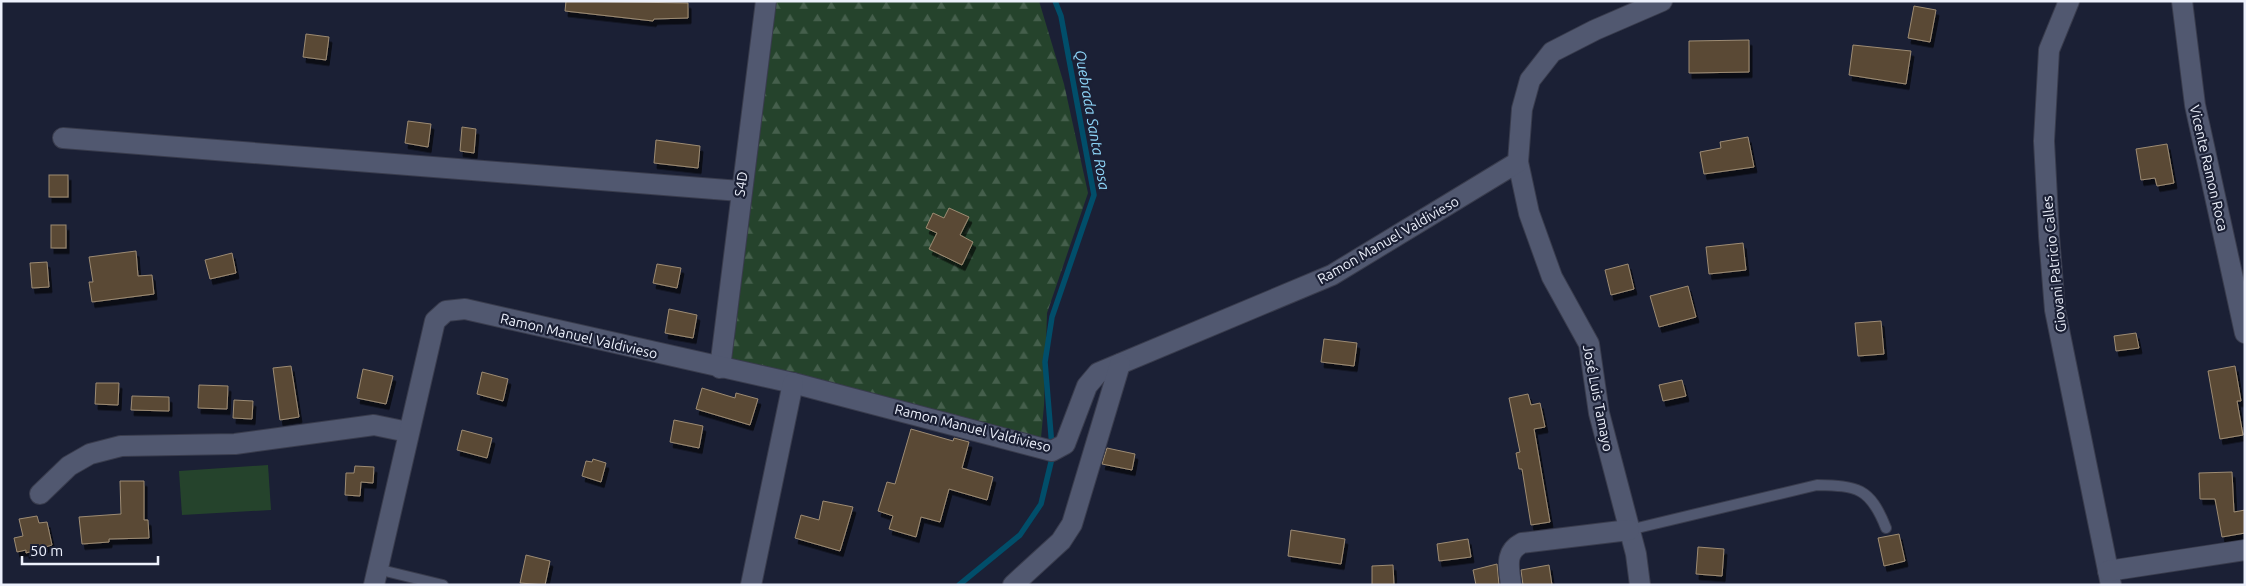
<svg xmlns="http://www.w3.org/2000/svg" width="2246" height="586" viewBox="0 0 2246 586" font-family="Ubuntu,sans-serif">
  <style>
    .green { fill: #25432c }
    .forest { fill: url(#forest-firs) }
    .lines { fill: none; stroke-linecap: round; stroke-linejoin: round }
    .stream { stroke: #014e6a; stroke-width: 5.5 }
    .building { fill: #5a4a35; stroke: #9d8b73; filter: url(#shadow) }
    .service-casing { stroke: #393c4d; stroke-width: 12 }
    .minor-casing { stroke: #393c4d; stroke-width: 22 }
    .service { stroke: #515870; stroke-width: 10 }
    .minor { stroke: #515870; stroke-width: 20 }
    .labels { text-anchor: middle; stroke-width: 4.5; stroke-linejoin: round; paint-order: stroke }
    .street-label { font-size: 14px; fill: #edf1fc; stroke: #1b2035 }
    .water-label { font-size: 15px; font-style: italic; fill: #8ed6f9; stroke: #1b2035 }
  </style>
  <defs>
    <pattern id="forest-firs" width="22" height="20" patternUnits="userSpaceOnUse" patternTransform="scale(1.25)"><rect width="22" height="20" fill="#25432c"/><path d="M5 1l3.5 6h-7zM16 11l3.5 6h-7z" fill="#455f4c"/></pattern>
    <filter id="shadow"><feDropShadow dx="3" dy="5.5" stdDeviation="0" flood-color="#0009"/></filter>
  </defs>
  <rect width="100%" height="100%" fill="#1b2035"/>
  <polygon class="green" points="268,465 271,510 182,515 179,471"/>
  <polygon class="forest" points="768,1 1039,1 1064,84 1088,193 1047,313 1044,405 1041,438 730,361"/>
  <g class="lines">
    <g class="stream">
      <polyline points="1052,447 1045,362 1052,317 1094,195 1061,16 1055,1"/>
      <polyline points="959,585 1020,535 1041,504 1053,454"/>
    </g>
  </g>
  <g class="building">
    <polygon points="566,1 688,3 688,18 654,19 653,21 565,11"/>
    <polygon points="1914,6 1936,10 1930,42 1908,38"/>
    <polygon points="306,34 329,37 326,60 303,57"/>
    <polygon points="1749,40 1749,72 1689,73 1689,41"/>
    <polygon points="1853,45 1911,51 1906,84 1849,75"/>
    <polygon points="408,121 431,124 428,147 405,143"/>
    <polygon points="462,127 476,129 474,153 460,151"/>
    <polygon points="1748,137 1754,167 1704,174 1700,152 1721,148 1720,142"/>
    <polygon points="656,140 700,146 698,168 654,163"/>
    <polygon points="2167,144 2174,183 2157,186 2155,178 2141,180 2136,149"/>
    <rect x="49" y="175" width="19" height="22"/>
    <polygon points="949,208 969,217 960,235 973,242 962,265 929,249 937,233 926,228 933,213 944,218"/>
    <rect x="51" y="225" width="15" height="23"/>
    <polygon points="1743,243 1746,270 1709,274 1706,247"/>
    <polygon points="136,251 138,276 152,275 154,294 92,302 89,282 93,282 89,257"/>
    <polygon points="232,253 236,273 210,279 205,260"/>
    <polygon points="47,262 49,287 32,288 30,263"/>
    <polygon points="657,264 681,268 677,288 653,283"/>
    <polygon points="1628,264 1634,289 1611,295 1605,270"/>
    <polygon points="1688,286 1696,317 1659,327 1650,296"/>
    <polygon points="669,309 697,315 693,338 665,333"/>
    <polygon points="1881,321 1884,354 1858,356 1855,323"/>
    <polygon points="2136,333 2139,348 2116,351 2114,336"/>
    <polygon points="1324,339 1357,343 1354,366 1321,362"/>
    <polygon points="291,366 299,417 280,420 273,368"/>
    <polygon points="2235,366 2241,401 2237,401 2243,435 2220,439 2208,371"/>
    <polygon points="363,369 393,376 386,404 357,398"/>
    <polygon points="482,372 508,379 503,401 477,394"/>
    <polygon points="1682,380 1686,396 1663,401 1659,385"/>
    <polygon points="96,383 119,383 118,405 95,404"/>
    <polygon points="199,385 228,386 227,409 198,408"/>
    <polygon points="702,388 735,398 736,393 758,399 750,425 696,409"/>
    <polygon points="1528,394 1531,405 1540,403 1545,427 1534,429 1550,522 1531,525 1522,469 1519,469 1516,453 1520,452 1509,398"/>
    <polygon points="132,396 169,397 169,411 131,410"/>
    <polygon points="234,400 253,401 252,419 233,418"/>
    <polygon points="674,420 703,426 699,448 670,442"/>
    <polygon points="911,429 953,441 954,438 969,442 962,468 993,477 987,500 949,489 940,522 921,517 916,537 889,529 893,516 878,511 887,482 895,484"/>
    <polygon points="462,430 492,438 487,458 457,450"/>
    <polygon points="1107,448 1135,454 1132,470 1102,464"/>
    <polygon points="593,459 606,463 601,482 582,476 586,461 592,462"/>
    <polygon points="355,466 374,467 373,483 361,482 360,496 345,495 346,473 354,473"/>
    <polygon points="2232,472 2234,512 2245,510 2245,533 2222,537 2215,499 2200,499 2199,473"/>
    <polygon points="120,481 144,481 144,520 148,520 149,538 109,539 109,542 82,544 79,517 121,514"/>
    <polygon points="823,501 853,507 840,551 795,538 801,515 819,520"/>
    <polygon points="37,516 39,523 47,522 52,545 26,553 26,550 17,552 14,538 23,536 19,519"/>
    <polygon points="1291,530 1345,539 1341,564 1288,556"/>
    <polygon points="1899,534 1905,561 1884,566 1878,538"/>
    <polygon points="1468,539 1471,557 1439,561 1437,544"/>
    <polygon points="1698,547 1724,549 1722,576 1696,574"/>
    <polygon points="526,555 550,561 545,585 520,583"/>
    <polygon points="1497,564 1499,585 1476,585 1473,570"/>
    <polygon points="1393,565 1394,585 1372,585 1372,566"/>
    <polygon points="1549,565 1552,585 1523,585 1521,570"/>
  </g>
  <g class="lines">
    <g class="service-casing">
      <g id="service">
        <path d="M1629,530L1817,485C1857,486 1870,487 1886,528"/>
        <polyline points="377,569 443,585"/>
      </g>
    </g>
    <g class="minor-casing">
      <g id="minor">
        <polyline points="2069,1 2049,50 2044,141 2049,236 2055,310 2111,585"/>
        <polyline points="2182,1 2195,105 2245,333"/>
        <polyline points="63,138 740,191"/>
        <polyline points="1518,162 1529,213 1552,277 1589,344 1599,413 1636,554 1640,585"/>
        <polyline points="720,368 766,1"/>
        <polyline points="40,494 69,466 90,454 121,446 235,444 374,425 408,432"/>
        <polyline points="2108,571 2245,550"/>
        <polyline points="374,585 435,321 446,311 465,309 793,383 1052,451 1065,444 1087,386 1098,373 1332,275 1518,162 1522,109 1530,80 1552,52 1595,30 1662,1"/>
        <polyline points="751,585 793,383"/>
        <polyline points="1013,585 1061,541 1072,524 1120,364"/>
        <path d="M1511,585C1509,568 1504,552 1522,543L1629,530"/>
      </g>
    </g>
    <use href="#service" class="service"/>
    <use href="#minor" class="minor"/>
  </g>
  <g class="labels">
    <g class="street-label">
      <text transform="translate(2209 168) rotate(77)" y="5">Vicente Ramon Roca</text>
      <text transform="translate(741 184) rotate(-82)" y="5">S4D</text>
      <text transform="translate(1388 240) rotate(-30)" y="5">Ramon Manuel Valdivieso</text>
      <text transform="translate(2054 264) rotate(-96)" y="5">Giovani Patricio Calles</text>
      <text transform="translate(579 336) rotate(13)" y="5">Ramon Manuel Valdivieso</text>
      <text transform="translate(1598 398) rotate(79)" y="5">José Luis Tamayo</text>
      <text transform="translate(973 428) rotate(14)" y="5">Ramon Manuel Valdivieso</text>
    </g>
    <g class="water-label">
      <text transform="translate(1092 120) rotate(80)" y="5">Quebrada Santa Rosa</text>
    </g>
  </g>
  <rect width="2246" height="586" fill="none" stroke="#edf1fc" stroke-width="5"/>
  <path d="M22 556v8h136v-8" fill="none" stroke="#edf1fc" stroke-width="2.5"/>
  <text x="30" y="556" font-size="15" fill="#edf1fc" stroke="#1b2035" stroke-width="4" paint-order="stroke">50 m</text>
</svg>
